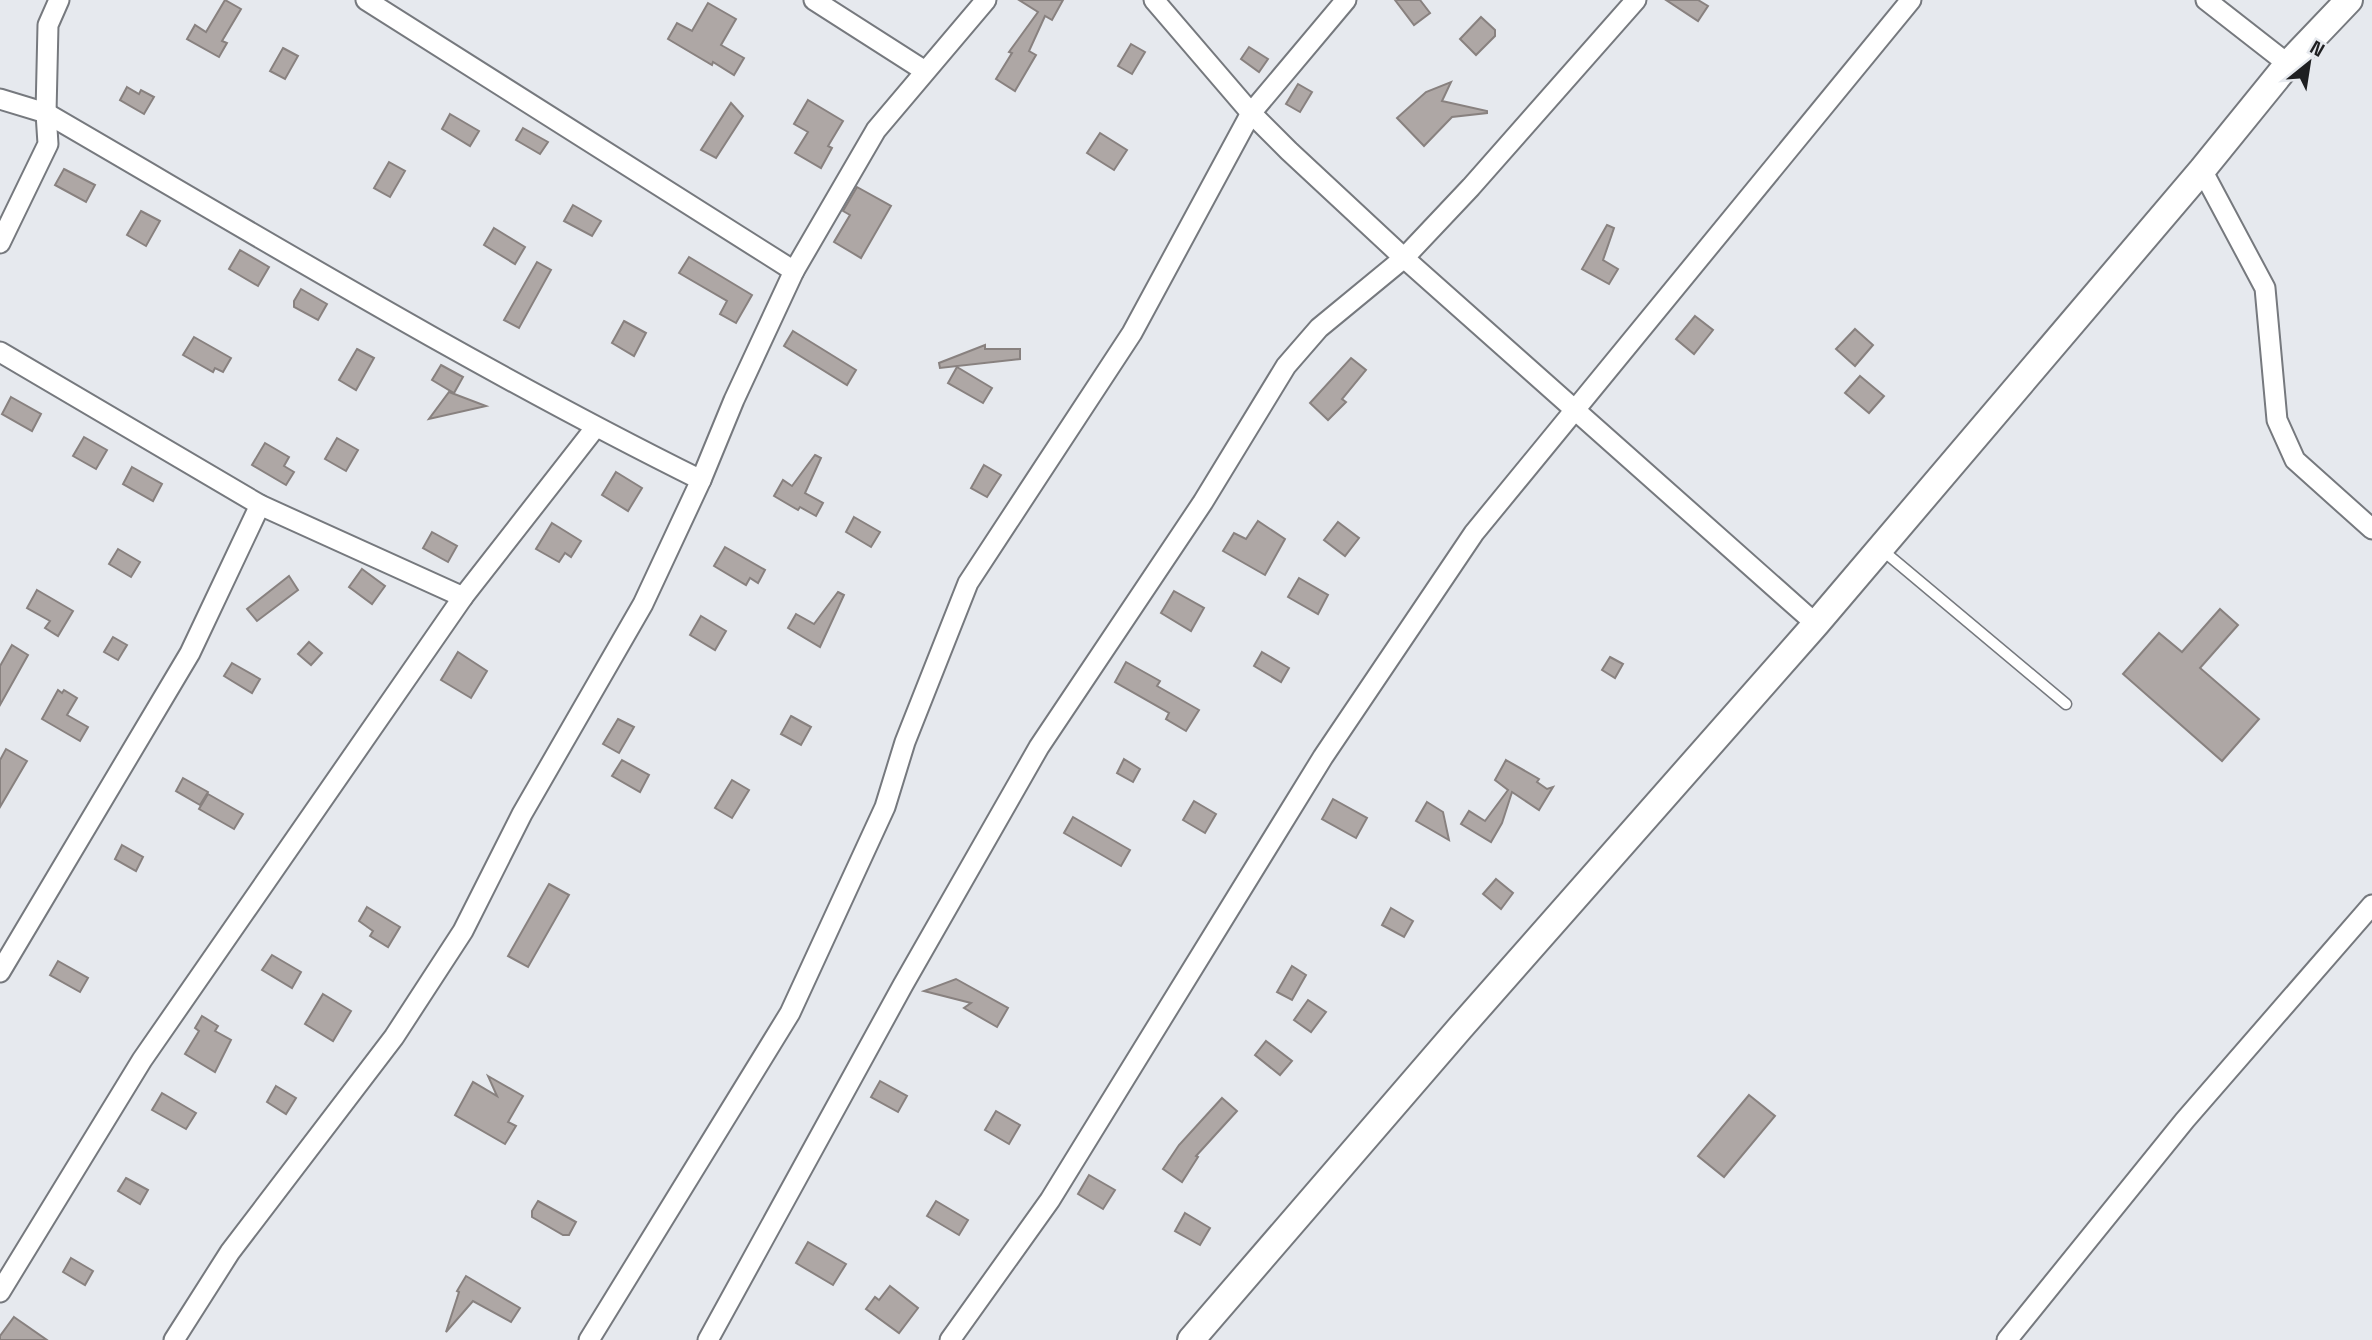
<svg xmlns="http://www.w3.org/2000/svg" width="2372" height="1340" viewBox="0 0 2372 1340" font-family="'Space Grotesk',sans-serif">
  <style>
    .building { fill: #aea7a5; stroke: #88817f; stroke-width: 2 }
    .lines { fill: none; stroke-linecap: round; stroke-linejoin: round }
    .service-casing { stroke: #76797e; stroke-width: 13 }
    .minor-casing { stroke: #76797e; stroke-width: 23 }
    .secondary-casing { stroke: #76797e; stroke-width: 30 }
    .service { stroke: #fff; stroke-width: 10 }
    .minor { stroke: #fff; stroke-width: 19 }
    .secondary { stroke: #fff; stroke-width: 26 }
  </style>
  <rect width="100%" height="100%" fill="#e6e9ee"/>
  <g class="building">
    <polygon points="225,0 241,9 222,41 227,43 219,57 187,39 195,25 206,32"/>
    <polygon points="1019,0 1063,0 1052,20 1045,16 1029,51 1036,55 1015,91 996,79 1012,53 1009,52 1038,12"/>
    <polygon points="1395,0 1420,0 1430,13 1414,25"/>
    <polygon points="1666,0 1698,0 1708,6 1698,21"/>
    <polygon points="708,3 736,19 721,45 744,58 734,75 713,62 712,65 668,39 677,23 692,31"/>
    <polygon points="1481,17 1495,30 1495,36 1476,55 1460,39"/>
    <polygon points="1131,44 1145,52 1132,74 1118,66"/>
    <polygon points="1249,47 1268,59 1259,72 1241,59"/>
    <polygon points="283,48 298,56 285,79 270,71"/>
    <polygon points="1451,82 1442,101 1487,111 1487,113 1452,117 1424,146 1397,118 1426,92"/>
    <polygon points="1298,84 1312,92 1300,112 1286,104"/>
    <polygon points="127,87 139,94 141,90 154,97 144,114 120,100"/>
    <polygon points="808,100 843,121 828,146 832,148 821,168 795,153 808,132 794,124"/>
    <polygon points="731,103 743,116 716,158 701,150"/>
    <polygon points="450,114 479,131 470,146 442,129"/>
    <polygon points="523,128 548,142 540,154 516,140"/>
    <polygon points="1100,133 1127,150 1114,170 1087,153"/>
    <polygon points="389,162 405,171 390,197 374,188"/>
    <polygon points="64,169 95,185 86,202 55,185"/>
    <polygon points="857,187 891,206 861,258 834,242 850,215 843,211"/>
    <polygon points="573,205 601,221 592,236 564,221"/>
    <polygon points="141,211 160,221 146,246 127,235"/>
    <polygon points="1607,225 1614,228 1603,260 1618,269 1609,284 1582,269"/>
    <polygon points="494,228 525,247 515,264 484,245"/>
    <polygon points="240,250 269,267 258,286 229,269"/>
    <polygon points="689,257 752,295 736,323 720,314 727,301 679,273"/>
    <polygon points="537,262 551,270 519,328 504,320"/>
    <polygon points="301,289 327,304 318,320 294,307 294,301"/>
    <polygon points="1695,316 1713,330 1694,354 1676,339"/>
    <polygon points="624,321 646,333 634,356 612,343"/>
    <polygon points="1855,329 1873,345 1855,366 1836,349"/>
    <polygon points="793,331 856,370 847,385 784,346"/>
    <polygon points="194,337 231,358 223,372 215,368 213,372 183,355"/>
    <polygon points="985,345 985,349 1020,349 1020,359 940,368 939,363"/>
    <polygon points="357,349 374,358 356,390 339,380"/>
    <polygon points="1351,358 1366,370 1342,399 1346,402 1328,420 1310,403"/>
    <polygon points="441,365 463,377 454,393 432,380"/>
    <polygon points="957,367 992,388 983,403 948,383"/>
    <polygon points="1860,376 1884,396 1869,413 1845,393"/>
    <polygon points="449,392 486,406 429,419"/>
    <polygon points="11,397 41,414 32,431 2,414"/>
    <polygon points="84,437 107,450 96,469 73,456"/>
    <polygon points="337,438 358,450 346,471 325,459"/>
    <polygon points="265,443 289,457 284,466 294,472 286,485 252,465"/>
    <polygon points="815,455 821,458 805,493 823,503 816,516 800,507 798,510 774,496 783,480 792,486"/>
    <polygon points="984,465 1001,475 987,497 971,488"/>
    <polygon points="132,467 162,484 153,501 123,484"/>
    <polygon points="616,472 642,488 628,511 602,495"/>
    <polygon points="854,517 880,532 871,547 846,532"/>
    <polygon points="1258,521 1285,539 1265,575 1223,551 1234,533 1246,539"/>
    <polygon points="1338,522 1359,538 1345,556 1324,540"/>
    <polygon points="552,523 581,541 571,557 565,553 559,562 536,549"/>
    <polygon points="432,532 457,546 448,562 423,548"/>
    <polygon points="725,547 765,570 758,583 750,578 746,585 714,566"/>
    <polygon points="118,549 140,562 131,577 109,564"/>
    <polygon points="362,569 385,586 372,604 349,587"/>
    <polygon points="289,576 298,590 257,621 247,609"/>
    <polygon points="1299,578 1328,595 1318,614 1288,597"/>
    <polygon points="37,590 73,611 58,636 45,628 50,621 27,608"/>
    <polygon points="1174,591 1204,608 1191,631 1161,613"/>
    <polygon points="838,592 844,595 820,647 788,628 796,614 814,624"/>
    <polygon points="2220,609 2238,625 2200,668 2259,719 2222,761 2123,674 2159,633 2182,652"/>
    <polygon points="701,616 726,631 715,650 690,635"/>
    <polygon points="113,637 127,645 118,660 104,652"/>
    <polygon points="309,642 322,653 311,665 298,654"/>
    <polygon points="12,645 28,655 0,705 0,666"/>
    <polygon points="458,652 487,671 471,698 441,680"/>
    <polygon points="1262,652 1289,668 1281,682 1254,666"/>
    <polygon points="1610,657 1623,664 1615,678 1602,670"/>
    <polygon points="1126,662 1160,681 1157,686 1199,710 1186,731 1166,719 1169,713 1115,682"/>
    <polygon points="232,663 260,679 252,693 224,676"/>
    <polygon points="58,690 62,693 64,690 77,698 67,715 88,727 80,741 42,719"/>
    <polygon points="791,716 811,727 801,745 781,734"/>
    <polygon points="618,719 634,727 619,753 603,744"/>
    <polygon points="6,749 27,761 0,807 0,760"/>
    <polygon points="1124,759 1140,769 1133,782 1117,773"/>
    <polygon points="622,760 649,775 640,792 612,776"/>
    <polygon points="1506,760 1539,779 1537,782 1547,789 1553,787 1539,810 1512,792 1502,823 1491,842 1461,824 1469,811 1485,821 1508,790 1495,780"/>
    <polygon points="183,778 208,792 200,805 176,791"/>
    <polygon points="732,780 749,790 732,818 715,808"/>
    <polygon points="208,794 243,814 234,829 199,809"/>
    <polygon points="1333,799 1367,818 1356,838 1322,819"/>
    <polygon points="1194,801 1216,814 1205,833 1183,820"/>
    <polygon points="1427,802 1443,812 1449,840 1416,821"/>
    <polygon points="1073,817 1130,850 1121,866 1064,833"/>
    <polygon points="122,845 143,857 136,871 115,859"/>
    <polygon points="1496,879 1513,893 1501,909 1483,894"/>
    <polygon points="549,884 569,895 528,967 508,956"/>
    <polygon points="367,907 400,927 388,947 370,936 373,931 359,921"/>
    <polygon points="1391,908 1413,921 1404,937 1382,925"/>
    <polygon points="272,955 301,972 292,988 262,970"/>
    <polygon points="58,961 88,978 80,992 50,975"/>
    <polygon points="1292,966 1306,975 1292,1000 1277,992"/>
    <polygon points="956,979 1008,1008 997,1027 964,1008 971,1003 924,991"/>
    <polygon points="323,994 351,1011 333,1041 305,1024"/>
    <polygon points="1308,1000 1326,1012 1311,1032 1294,1020"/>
    <polygon points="202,1016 218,1026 215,1031 231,1040 215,1072 185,1054 199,1031 195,1028"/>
    <polygon points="1266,1041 1292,1061 1280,1075 1255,1055"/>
    <polygon points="488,1076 523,1096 508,1122 516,1126 505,1144 455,1115 473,1082 497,1096"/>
    <polygon points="880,1081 907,1096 898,1112 871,1097"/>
    <polygon points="276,1086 296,1098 286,1114 267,1102"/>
    <polygon points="162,1093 196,1113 186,1129 152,1110"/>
    <polygon points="1749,1095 1775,1116 1724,1177 1698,1156"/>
    <polygon points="1222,1098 1237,1111 1196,1156 1198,1157 1182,1182 1163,1169 1179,1145"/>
    <polygon points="996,1111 1020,1125 1009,1144 985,1130"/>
    <polygon points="1089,1175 1115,1190 1103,1209 1078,1194"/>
    <polygon points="126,1178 148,1190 140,1204 118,1191"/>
    <polygon points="538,1201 576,1222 569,1235 563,1235 532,1217 532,1211"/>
    <polygon points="936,1201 968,1220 959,1235 927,1216"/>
    <polygon points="1185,1213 1210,1228 1200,1245 1175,1231"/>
    <polygon points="808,1242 846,1264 833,1285 796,1263"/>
    <polygon points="71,1258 93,1271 85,1285 63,1272"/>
    <polygon points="466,1276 520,1308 511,1322 473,1301 446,1332 459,1292 457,1291"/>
    <polygon points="890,1286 918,1308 899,1333 866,1309 875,1297 879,1300"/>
    <polygon points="14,1317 47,1340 0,1340 0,1336"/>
  </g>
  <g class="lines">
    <g class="service-casing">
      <polyline id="service" points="1881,549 2066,704"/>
    </g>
    <g class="minor-casing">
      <g id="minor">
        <polyline points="366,0 794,271"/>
        <polyline points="814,0 925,71"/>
        <polyline points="1154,0 1251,113 1289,151 1404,258 1816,624"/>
        <polyline points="2206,0 2288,64"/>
        <path d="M0,99L46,113C263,239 477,369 701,480"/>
        <polyline points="2202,170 2265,288 2277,420 2295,460 2372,529"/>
        <polyline points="0,243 48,144 46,113 48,25 59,0"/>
        <polyline points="0,352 260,505 463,597"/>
        <polyline points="0,972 190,653 260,505"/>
        <polyline points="0,1292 142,1060 463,597 595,428"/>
        <polyline points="174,1340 230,1252 394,1037 463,931 522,814 643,604 701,480 734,400 794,271 876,130 986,0"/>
        <polyline points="589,1340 790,1013 885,807 905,742 968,583 1132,333 1251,113 1346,0"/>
        <polyline points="708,1340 903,985 1039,747 1203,502 1286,366 1319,328 1404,258 1471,187 1636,0"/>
        <polyline points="950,1340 1050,1200 1323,757 1474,533 1911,0"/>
        <polyline points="2007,1340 2185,1120 2372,905"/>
      </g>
    </g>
    <g class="secondary-casing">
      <polyline id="secondary" points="1191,1340 1460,1028 1816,624 2202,170 2288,64 2349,0"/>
    </g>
    <use href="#service" class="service"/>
    <use href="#minor" class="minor"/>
    <use href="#secondary" class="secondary"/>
  </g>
  <g transform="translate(2309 63) rotate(30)" stroke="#e6e9ee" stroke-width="5" paint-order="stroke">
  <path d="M0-5L12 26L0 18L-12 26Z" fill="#1e1f21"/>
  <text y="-10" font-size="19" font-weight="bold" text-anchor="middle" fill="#1e1f21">N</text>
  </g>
</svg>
